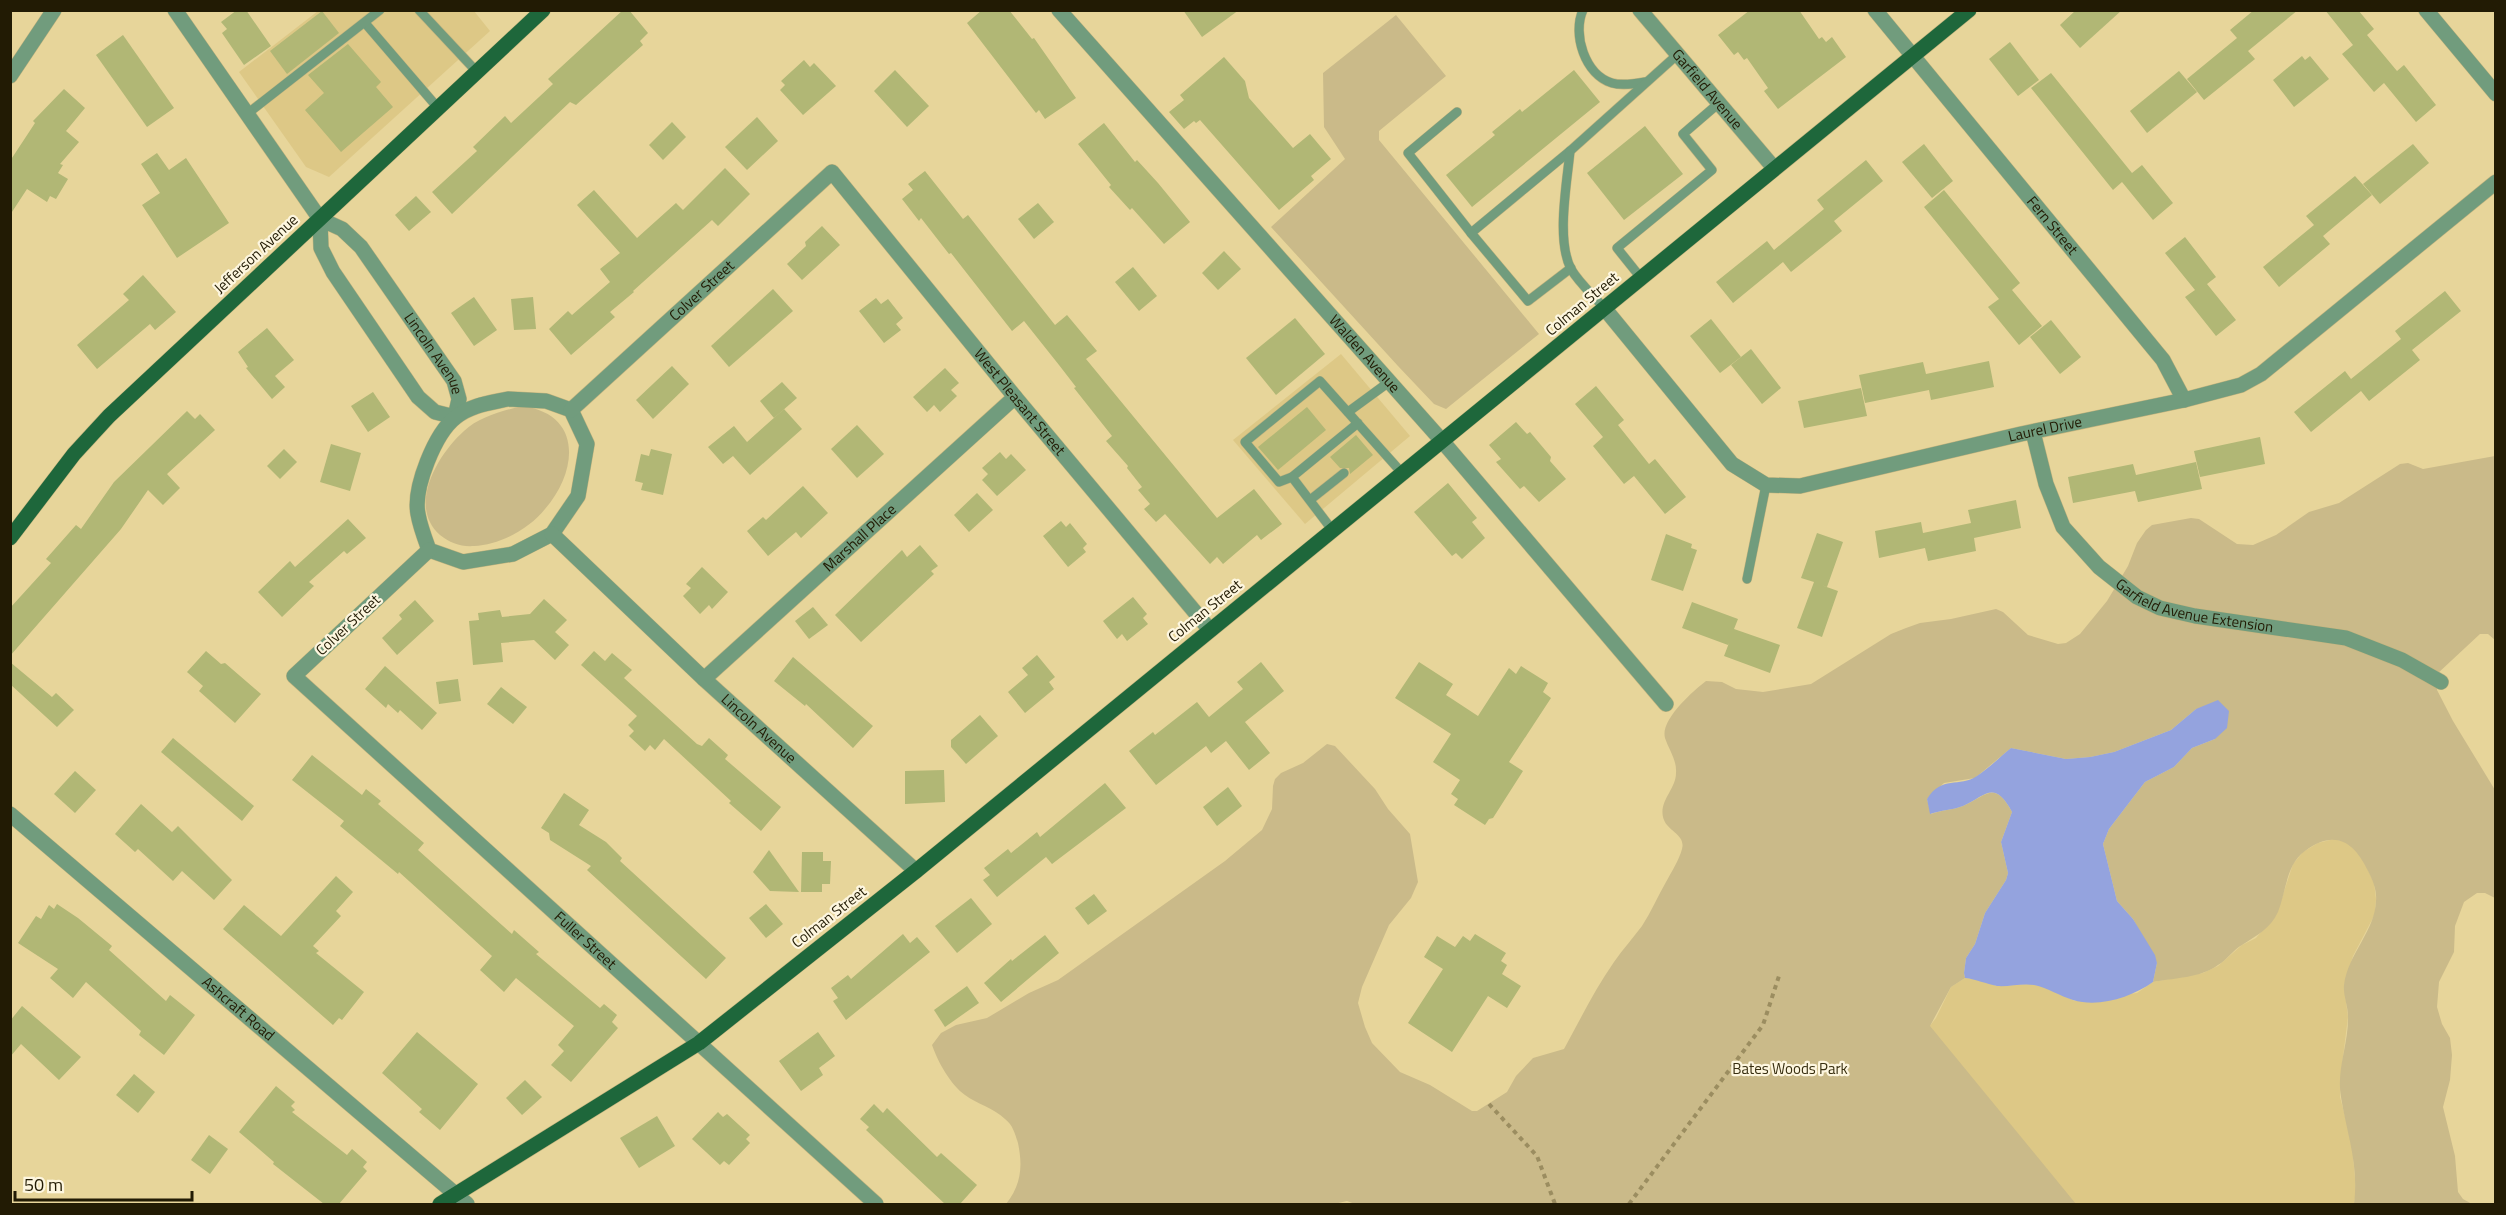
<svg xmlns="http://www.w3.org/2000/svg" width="2506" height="1215" viewBox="0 0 2506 1215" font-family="'Titillium Web',sans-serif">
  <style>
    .built { fill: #ddc886 }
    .green { fill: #caba89 }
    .water { fill: #94a3de }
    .building { fill: #b1b775 }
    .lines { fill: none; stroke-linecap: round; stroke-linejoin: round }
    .service-casing { stroke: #c4b47f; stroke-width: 10 }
    .minor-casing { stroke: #c4b47f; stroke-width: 16 }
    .primary-casing { stroke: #c4b47f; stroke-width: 16 }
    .path { stroke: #9b8d60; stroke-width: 4; stroke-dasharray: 4.5 4.5; stroke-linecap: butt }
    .service { stroke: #719c7d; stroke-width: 9 }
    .minor { stroke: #719c7d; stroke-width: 15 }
    .primary { stroke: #1e673b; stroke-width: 15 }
    .labels { text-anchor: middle; stroke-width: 4.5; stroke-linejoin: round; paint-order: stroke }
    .street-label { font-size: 15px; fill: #221b04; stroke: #fdf6df }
    .park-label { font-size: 15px; fill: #372e10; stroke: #fdf6df }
  </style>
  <rect width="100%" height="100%" fill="#e7d59a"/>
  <g class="built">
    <polygon points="318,11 474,11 490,31 329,177 306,167 239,72"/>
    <polygon points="1341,354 1410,436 1305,524 1233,440"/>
    <polygon points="2334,839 2349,843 2361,855 2374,883 2376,899 2375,914 2353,956 2344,986 2348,1017 2340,1081 2340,1097 2352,1143 2356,1191 2354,1204 1977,1204 1926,1031 1936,1018 1951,987 1965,978 1982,980 1996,986 2030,984 2045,987 2075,1001 2137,993 2153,982 2203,973 2218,966 2242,945 2256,938 2277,913 2293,864 2303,852 2318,843"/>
  </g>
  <g class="green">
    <polygon points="1396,15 1446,76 1379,131 1379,140 1539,334 1446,409 1434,404 1398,366 1271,227 1345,159 1324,127 1323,73"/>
    <path d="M522,406C583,414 578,471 545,509C529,529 500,545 474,546C461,547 450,543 440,535C407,506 438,454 464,431C479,417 502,411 522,406Z"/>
    <path d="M2495,456V640L2488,634H2480L2437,674V690L2453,721L2495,790V898L2485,893H2477L2464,902L2455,926L2454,952L2439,982L2437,1007L2442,1024L2450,1038L2452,1055L2450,1080L2443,1107L2455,1156L2458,1192L2463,1199L2472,1204H2354C2359,1164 2347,1135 2341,1097C2336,1070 2349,1043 2348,1016C2348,1006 2343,995 2344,985C2348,954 2375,931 2376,901C2377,890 2373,881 2368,871C2354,841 2334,829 2305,851C2286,864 2286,892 2278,912C2270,929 2257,935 2242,945C2233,950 2227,960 2218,965C2201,978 2173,978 2153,982L2157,963L2133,919L2117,901L2103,844L2109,829L2145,782L2174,767L2192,748L2215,739L2196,709L2171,730L2114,752L2090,757L2066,759L2011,748L1975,778L1944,783L1927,799L1931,814C1941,810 1953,810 1963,806C1987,795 1995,780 2012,812L2001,842L2008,873L2006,880L1985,913L1975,944L1966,958L1964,973L1965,978L1951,987L1930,1026L2076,1204H1355L1347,1201L1334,1204H1006C1021,1185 1023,1167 1018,1143C1015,1134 1013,1125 1005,1119C994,1108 977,1104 965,1095C950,1084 938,1062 932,1045L941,1033L956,1025L987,1018L1029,993L1058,980L1225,861L1262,830L1272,809L1273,786L1275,779L1281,773L1303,763L1327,744L1335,746L1375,789L1388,809L1410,834L1418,882L1411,898L1389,925L1362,987L1358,1003L1365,1027L1372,1043L1400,1072L1430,1085L1472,1111H1477L1507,1092L1516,1076L1533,1058L1564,1049C1580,1020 1595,989 1614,962C1623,949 1633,938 1642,926C1651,912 1658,896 1666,882C1672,871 1679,860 1682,849C1686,835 1668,831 1664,820C1657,802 1676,790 1676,773C1677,760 1669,750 1665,738C1660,720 1693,691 1706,681L1722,682L1736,689L1763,692L1811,684L1891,634L1906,628L1920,623L1951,619L1996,609L2003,612L2028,635L2058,644L2066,643L2080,634L2107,601L2128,566L2137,543L2146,530L2152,525L2191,518L2199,519L2237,544L2253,545L2276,535L2309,512L2339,503L2400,464L2408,463L2423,469Z"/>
  </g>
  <path class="water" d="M2218,700L2229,711L2227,728L2215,739L2192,748L2174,767L2145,782L2109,829L2103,844L2117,901L2133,919L2155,955L2157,963L2153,982C2132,997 2099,1008 2073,1000C2060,996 2048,988 2034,985C2022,983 2009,987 1997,986C1986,984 1976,979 1965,978L1964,973L1966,958L1975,944L1985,913L2006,880L2008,873L2001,842L2012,812C1994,779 1986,796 1963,806C1953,810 1941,810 1930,814L1927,799C1942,775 1959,788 1977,776C1989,768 2000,757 2011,748L2066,759L2090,757L2114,752L2171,730L2196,709Z"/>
  <g class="building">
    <polygon points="237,10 246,10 271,46 244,65 222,33 227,29 221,22"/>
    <polygon points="623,10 629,10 648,33 640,41 643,45 576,105 570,102 452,214 432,192 477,151 473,147 505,116 511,123 553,84 548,79"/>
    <polygon points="982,10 1009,10 1032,39 1034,38 1076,98 1045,119 1039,110 1036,113 967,23"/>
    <polygon points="1183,10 1239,10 1202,37"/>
    <polygon points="1750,10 1799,10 1819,39 1822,37 1826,42 1832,37 1846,57 1778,109 1764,91 1768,88 1747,58 1744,60 1738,52 1734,55 1718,35"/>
    <polygon points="2076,10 2122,10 2080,48 2060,25"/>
    <polygon points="2254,10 2298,10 2248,51 2255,59 2204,100 2187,79 2237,38 2230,30"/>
    <polygon points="2325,10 2358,10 2374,29 2367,35 2397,71 2404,65 2436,105 2416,122 2384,83 2374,92 2342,54 2353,45"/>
    <polygon points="322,11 339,33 287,74 270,51"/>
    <polygon points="123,35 174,108 147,127 96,55"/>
    <polygon points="2010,42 2039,80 2018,96 1989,59"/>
    <polygon points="348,44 381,82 376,87 393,107 341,152 305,110 324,93 308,75"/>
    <polygon points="2302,56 2305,60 2310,56 2329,79 2294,107 2273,80"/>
    <polygon points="1224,57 1245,81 1249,98 1293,148 1310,134 1331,159 1311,176 1314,180 1279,210 1200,120 1196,123 1194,121 1184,129 1169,112 1184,100 1180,95"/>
    <polygon points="804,60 810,67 814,63 836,86 803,115 780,90 785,85 781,81"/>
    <polygon points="895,70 929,106 907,127 874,91"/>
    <polygon points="1574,70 1600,102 1472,207 1446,175 1495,135 1492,132 1520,109 1522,112"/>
    <polygon points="2179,71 2197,92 2147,133 2130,111"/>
    <polygon points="2051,73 2132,173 2142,165 2173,203 2153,220 2122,182 2113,190 2031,88"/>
    <polygon points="64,89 85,108 66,131 79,142 60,164 63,165 58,173 68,179 56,199 50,196 47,202 27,189 10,215 10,161 35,123 33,121"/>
    <polygon points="757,117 778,141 747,170 725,147"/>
    <polygon points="672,122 686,137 663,160 649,145"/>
    <polygon points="1104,123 1135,162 1137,160 1158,183 1190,222 1164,244 1132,208 1130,210 1109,187 1111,185 1078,144"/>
    <polygon points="1645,126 1683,174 1624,220 1587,173"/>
    <polygon points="1924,144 1953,181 1932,198 1902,162"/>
    <polygon points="2413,144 2429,163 2380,204 2363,184"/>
    <polygon points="157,153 169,170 186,158 229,223 177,258 142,205 160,193 141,164"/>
    <polygon points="1866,160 1883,181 1834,221 1842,231 1791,272 1783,262 1733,303 1716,282 1767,241 1774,250 1824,209 1817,200"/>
    <polygon points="725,168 750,194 718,226 712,220 633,291 634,292 610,312 615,317 571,355 549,329 568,311 572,315 610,282 600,269 620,253 577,205 594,190 637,238 676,203 683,210"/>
    <polygon points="925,171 963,219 968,215 1055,325 1067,315 1097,351 1086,359 1217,518 1254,489 1282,524 1261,540 1257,535 1223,564 1217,557 1210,564 1165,514 1156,522 1144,509 1150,504 1138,490 1142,487 1127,468 1128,466 1106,441 1112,436 1074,388 1076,387 1059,365 1024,321 1012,331 951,253 949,254 921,218 919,221 902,199 913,190 908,184"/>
    <polygon points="2355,176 2372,195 2323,236 2330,244 2279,287 2263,267 2314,225 2306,216"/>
    <polygon points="1944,190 2020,283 2012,290 2042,326 2019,345 1988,307 1999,299 1924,207"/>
    <polygon points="416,196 431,212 409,231 395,215"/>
    <polygon points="1038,203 1054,222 1034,239 1018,219"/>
    <polygon points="822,226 840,245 802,280 787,264 806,246 805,242"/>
    <polygon points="2185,237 2216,277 2207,284 2236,320 2216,336 2185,297 2195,290 2165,253"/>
    <polygon points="1224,251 1241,269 1218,290 1202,273"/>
    <polygon points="1133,267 1157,296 1139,311 1115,282"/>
    <polygon points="143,275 176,312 155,330 150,324 97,369 77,345 129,300 123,294"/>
    <polygon points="773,289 793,311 729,367 711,346"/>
    <polygon points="2445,291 2461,311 2412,350 2420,360 2369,401 2361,391 2311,432 2294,412 2345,371 2351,379 2401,339 2395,331"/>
    <polygon points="474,297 497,330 474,346 451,313"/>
    <polygon points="533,297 536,329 514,330 511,299"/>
    <polygon points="876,298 881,304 888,299 903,318 896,324 901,330 884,343 859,311"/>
    <polygon points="1295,318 1325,354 1276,395 1246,358"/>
    <polygon points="1711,319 1741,357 1720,373 1690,336"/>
    <polygon points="2051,320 2081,357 2060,374 2030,337"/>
    <polygon points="267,328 294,360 275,376 285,387 272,399 246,368 248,367 238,352"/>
    <polygon points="1751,349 1781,388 1762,404 1731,365"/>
    <polygon points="1989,361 1994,387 1931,400 1929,390 1865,403 1859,375 1923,362 1926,374"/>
    <polygon points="672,366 689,384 653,419 636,400"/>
    <polygon points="945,368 959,383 951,390 957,396 940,412 934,405 927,412 913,397"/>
    <polygon points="782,382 797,398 774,418 760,401"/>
    <polygon points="1596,386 1624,420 1618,425 1649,464 1655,459 1686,497 1665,514 1634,476 1624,484 1593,446 1603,437 1575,404"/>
    <polygon points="1861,388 1867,416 1804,428 1798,401"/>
    <polygon points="373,392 390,417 368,432 351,406"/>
    <polygon points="1307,407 1326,430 1278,470 1258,447"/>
    <polygon points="784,409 802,429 750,475 733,456 723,464 708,447 734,426 747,442"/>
    <polygon points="187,411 195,419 200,414 215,430 167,474 180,488 163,505 148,490 121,529 10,656 10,608 51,563 46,559 76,525 81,529 114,482"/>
    <polygon points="1516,422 1527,434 1530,432 1551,457 1550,461 1566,479 1539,502 1524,486 1520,489 1496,462 1501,459 1489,445"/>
    <polygon points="857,425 884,454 857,478 831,449"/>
    <polygon points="1356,435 1373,455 1350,474 1349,468 1340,468 1330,457"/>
    <polygon points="2260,437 2265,464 2200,477 2194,451"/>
    <polygon points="331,444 361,453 350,491 320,482"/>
    <polygon points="284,449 297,462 280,479 267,466"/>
    <polygon points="651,449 672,454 663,495 641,490 643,483 635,481 641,454 649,456"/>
    <polygon points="1000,452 1006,459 1011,454 1026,470 997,496 982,480 988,474 982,468"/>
    <polygon points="2196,462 2202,489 2138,502 2135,491 2073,503 2068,477 2133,464 2136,475"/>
    <polygon points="1448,483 1477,518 1472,522 1485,538 1462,559 1456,553 1452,556 1414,512"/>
    <polygon points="803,486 828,513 801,538 796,532 768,556 747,531 763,517 766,520"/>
    <polygon points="977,493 993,510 969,532 954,515"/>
    <polygon points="2016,500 2021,528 1974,538 1976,551 1928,561 1925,548 1879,558 1875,531 1921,522 1923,533 1971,523 1968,510"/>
    <polygon points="348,519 366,538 347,554 344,551 309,582 314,586 282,617 258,592 290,561 295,567"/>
    <polygon points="1061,521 1066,527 1070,523 1087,544 1083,548 1086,552 1068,567 1043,536"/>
    <polygon points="1817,533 1843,542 1827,587 1821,585 1838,591 1822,637 1797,628 1814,582 1801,578"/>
    <polygon points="1666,534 1692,544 1691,548 1697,550 1683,591 1651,580"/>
    <polygon points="920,545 938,566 931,571 934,574 861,642 835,615 902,550 907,557"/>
    <polygon points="702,567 728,592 712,609 709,605 700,614 683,596 691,588 686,584"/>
    <polygon points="1133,597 1147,614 1143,618 1148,624 1127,641 1122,634 1117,639 1103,621"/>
    <polygon points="544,599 567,620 555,632 569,645 555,660 534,640 501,643 503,662 473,665 469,621 479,620 478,613 500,610 502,617 530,614"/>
    <polygon points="415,600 434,621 397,655 382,638 402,619 399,615"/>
    <polygon points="1692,602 1738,619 1734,629 1780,645 1770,673 1724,656 1729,643 1728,645 1682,628"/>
    <polygon points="813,607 828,625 809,639 795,621"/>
    <polygon points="206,651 221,664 225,663 261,694 235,723 199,691 203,686 187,672"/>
    <polygon points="594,651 605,661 612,653 632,670 624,678 697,744 702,746 709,738 728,755 725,759 781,807 761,831 729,803 731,801 664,739 655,750 650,745 645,751 629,736 634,731 628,725 637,716 581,665"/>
    <polygon points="1037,655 1055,677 1049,682 1054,689 1025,713 1008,692 1028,675 1022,668"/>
    <polygon points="793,657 873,726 853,748 806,704 805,706 774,681"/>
    <polygon points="10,662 52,697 56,693 74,710 57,727 10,684"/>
    <polygon points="1261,662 1284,691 1245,722 1270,753 1249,770 1226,741 1211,753 1206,746 1156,785 1129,751 1153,732 1155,735 1197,702 1209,717 1243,689 1237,682"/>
    <polygon points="1419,662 1453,684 1446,695 1478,716 1509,668 1516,674 1521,666 1548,683 1543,692 1551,698 1509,762 1523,771 1493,818 1489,819 1485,825 1454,805 1458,799 1451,794 1460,780 1433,762 1451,734 1395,698"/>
    <polygon points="385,666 437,713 422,730 400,710 398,713 388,704 386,708 365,689"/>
    <polygon points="458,679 461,701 439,704 436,682"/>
    <polygon points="501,687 527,707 513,724 487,704"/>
    <polygon points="980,715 998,736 966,764 951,747 951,740"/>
    <polygon points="173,738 254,806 242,821 161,752"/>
    <polygon points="312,755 362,795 366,789 381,801 378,804 424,843 418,850 512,934 514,930 539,952 536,954 600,1008 604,1004 617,1015 612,1022 618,1028 571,1082 551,1065 564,1051 558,1045 574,1026 516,978 504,992 480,970 492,956 399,872 398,874 340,826 344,821 292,780"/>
    <polygon points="944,770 945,802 905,804 905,771"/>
    <polygon points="75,771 96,790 75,813 54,794"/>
    <polygon points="1105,783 1126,808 1052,864 1046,857 997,897 983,880 990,875 984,868 1008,849 1011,853 1037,832 1040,837"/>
    <polygon points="1228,787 1242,806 1217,826 1203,807"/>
    <polygon points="564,793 589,810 579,825 606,842 622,858 620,861 726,958 706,979 587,870 591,866 550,840 549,833 541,828"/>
    <polygon points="141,804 172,832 178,826 232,880 214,900 182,871 173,881 138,849 135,852 115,834"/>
    <polygon points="769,850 799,892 770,891 753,872"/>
    <polygon points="802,852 823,852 823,861 831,861 830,884 822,884 822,892 801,892"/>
    <polygon points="336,876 353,892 336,911 341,916 313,946 319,951 316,953 364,992 342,1020 339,1018 333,1025 223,929 244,905 281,936"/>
    <polygon points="1094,894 1107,911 1088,925 1075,908"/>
    <polygon points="971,898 992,924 957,953 935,926"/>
    <polygon points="57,904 78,918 112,946 109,950 166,1001 170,995 195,1015 164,1055 139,1035 141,1031 86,982 73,998 50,978 58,969 18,943 36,916 41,919 49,905 54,909"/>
    <polygon points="766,904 783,924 766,938 749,918"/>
    <polygon points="903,934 910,943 917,937 930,952 846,1020 833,1001 838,998 831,988 848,975 851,979"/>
    <polygon points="1475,934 1506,953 1501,961 1507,965 1502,974 1521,986 1507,1008 1488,996 1452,1052 1408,1023 1443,969 1424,957 1437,936 1455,947 1463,936 1470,941"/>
    <polygon points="1045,935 1059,953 1001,1002 984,983 1011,959 1012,961"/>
    <polygon points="967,986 979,1003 945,1027 934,1010"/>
    <polygon points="22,1006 81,1057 59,1080 21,1044 10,1057 10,1021"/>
    <polygon points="417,1032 478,1084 440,1130 419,1112 422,1109 382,1073"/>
    <polygon points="818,1032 835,1056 819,1068 823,1075 801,1091 779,1061"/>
    <polygon points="134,1074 155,1092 138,1113 116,1095"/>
    <polygon points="525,1080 542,1097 522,1115 506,1098"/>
    <polygon points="276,1086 295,1102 291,1106 295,1110 292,1112 347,1155 352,1149 367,1162 363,1167 367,1171 339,1204 324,1204 273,1164 274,1162 239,1132"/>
    <polygon points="874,1104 883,1113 887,1108 937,1157 941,1153 977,1185 960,1204 945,1204 866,1130 869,1127 860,1119"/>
    <polygon points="718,1112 723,1117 727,1114 750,1135 746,1139 750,1143 729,1165 724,1161 720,1165 692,1139"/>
    <polygon points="657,1116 675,1146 639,1168 620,1138"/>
    <polygon points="209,1135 228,1149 210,1174 191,1160"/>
  </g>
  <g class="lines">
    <g class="service-casing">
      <g id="service">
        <polyline points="419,10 477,72"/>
        <path d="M1583,10C1572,34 1585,75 1612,83C1622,86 1634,84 1645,82"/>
        <polyline points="365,23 438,108"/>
        <polyline points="1457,112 1408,153 1471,233 1570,151 1677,55"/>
        <polyline points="247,114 380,10"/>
        <path d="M1570,151C1567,183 1556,240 1571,269C1579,283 1594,296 1605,309"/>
        <polyline points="1471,233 1528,301 1571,268"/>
        <polyline points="1641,278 1617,248 1712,170 1683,134 1719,103"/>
        <polyline points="1348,412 1389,382"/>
        <polyline points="1358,423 1292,477 1279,482 1245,442 1320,381 1402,473"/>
        <polyline points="1292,477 1333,531"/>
        <polyline points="1310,500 1344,473"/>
        <polyline points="1747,579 1766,485"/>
      </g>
    </g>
    <g class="minor-casing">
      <g id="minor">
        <path id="s1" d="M175,10L320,219L342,229L361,247L454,381L459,399L455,417L435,412L418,397L333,272L321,248L320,219"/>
        <path id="s2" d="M1059,10L1443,442L1666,704"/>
        <path id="s3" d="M1640,10L1774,168"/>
        <path id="s4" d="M1875,10L2163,360L2184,400"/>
        <polyline points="2426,10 2496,94"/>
        <polyline points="10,76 54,10"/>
        <path id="s5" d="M1605,309L1732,464L1766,485L1800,486L2021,434L2184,400L2241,385L2261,374L2496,182"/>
        <path d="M508,399L546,401L571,410L587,444L578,496L552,534L513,554L463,562L429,550C425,539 420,526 418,514C413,488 435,433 456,417C471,405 490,403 508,399Z"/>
        <path id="s6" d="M571,410L832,172L1015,397L1210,630"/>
        <path id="s7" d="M2033,432L2046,484L2063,527L2099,567L2137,597L2160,608L2195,616L2346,638L2402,660L2441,682"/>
        <path id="s8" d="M552,534L704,679L916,871"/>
        <path id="s9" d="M429,550L294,676L876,1204"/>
        <path id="s10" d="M704,679L1015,397"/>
        <path id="s11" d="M10,814L467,1204"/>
      </g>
    </g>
    <g class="primary-casing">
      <g id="primary">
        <polyline points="10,538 74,454 109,416 543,10"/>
        <polyline points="440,1204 699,1043 916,871 1969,10"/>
      </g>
    </g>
    <g class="path">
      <polyline points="1489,1104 1537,1156 1555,1204"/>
      <polyline points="1629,1204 1763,1025 1779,976"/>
    </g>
    <use href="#service" class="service"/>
    <use href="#minor" class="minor"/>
    <use href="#primary" class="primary"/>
  </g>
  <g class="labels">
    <g class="street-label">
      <text dy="5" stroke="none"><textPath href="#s3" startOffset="104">Garfield Avenue</textPath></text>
      <text dy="5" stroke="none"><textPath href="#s4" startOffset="279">Fern Street</textPath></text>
      <text transform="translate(256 254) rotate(-43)" y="5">Jefferson Avenue</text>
      <text dy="5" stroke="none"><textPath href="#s6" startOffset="177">Colver Street</textPath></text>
      <text transform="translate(1582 304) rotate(-40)" y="5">Colman Street</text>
      <text dy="5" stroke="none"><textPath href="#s1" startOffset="434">Lincoln Avenue</textPath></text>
      <text dy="5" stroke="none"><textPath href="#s2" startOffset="460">Walden Avenue</textPath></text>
      <text dy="5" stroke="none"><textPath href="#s6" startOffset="650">West Pleasant Street</textPath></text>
      <text dy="5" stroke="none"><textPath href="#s5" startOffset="526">Laurel Drive</textPath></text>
      <text dy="5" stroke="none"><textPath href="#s10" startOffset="210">Marshall Place</textPath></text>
      <text dy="5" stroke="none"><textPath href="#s7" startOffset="260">Garfield Avenue Extension</textPath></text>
      <text transform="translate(1205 611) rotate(-39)" y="5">Colman Street</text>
      <text transform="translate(348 625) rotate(-43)" y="5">Colver Street</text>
      <text dy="5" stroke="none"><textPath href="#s8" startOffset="284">Lincoln Avenue</textPath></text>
      <text transform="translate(829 917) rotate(-38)" y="5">Colman Street</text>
      <text dy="5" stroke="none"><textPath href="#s9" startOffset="578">Fuller Street</textPath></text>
      <text dy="5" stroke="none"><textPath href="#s11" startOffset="300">Ashcraft Road</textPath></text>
    </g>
    <g class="park-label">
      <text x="1790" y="1074">Bates Woods Park</text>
    </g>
  </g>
  <rect width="2506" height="1215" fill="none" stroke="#221b04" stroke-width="24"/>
  <path d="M15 1191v9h177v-9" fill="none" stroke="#221b04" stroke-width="3"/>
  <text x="24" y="1191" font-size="18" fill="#221b04" stroke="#fdf6df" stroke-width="4.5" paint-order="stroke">50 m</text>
</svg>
